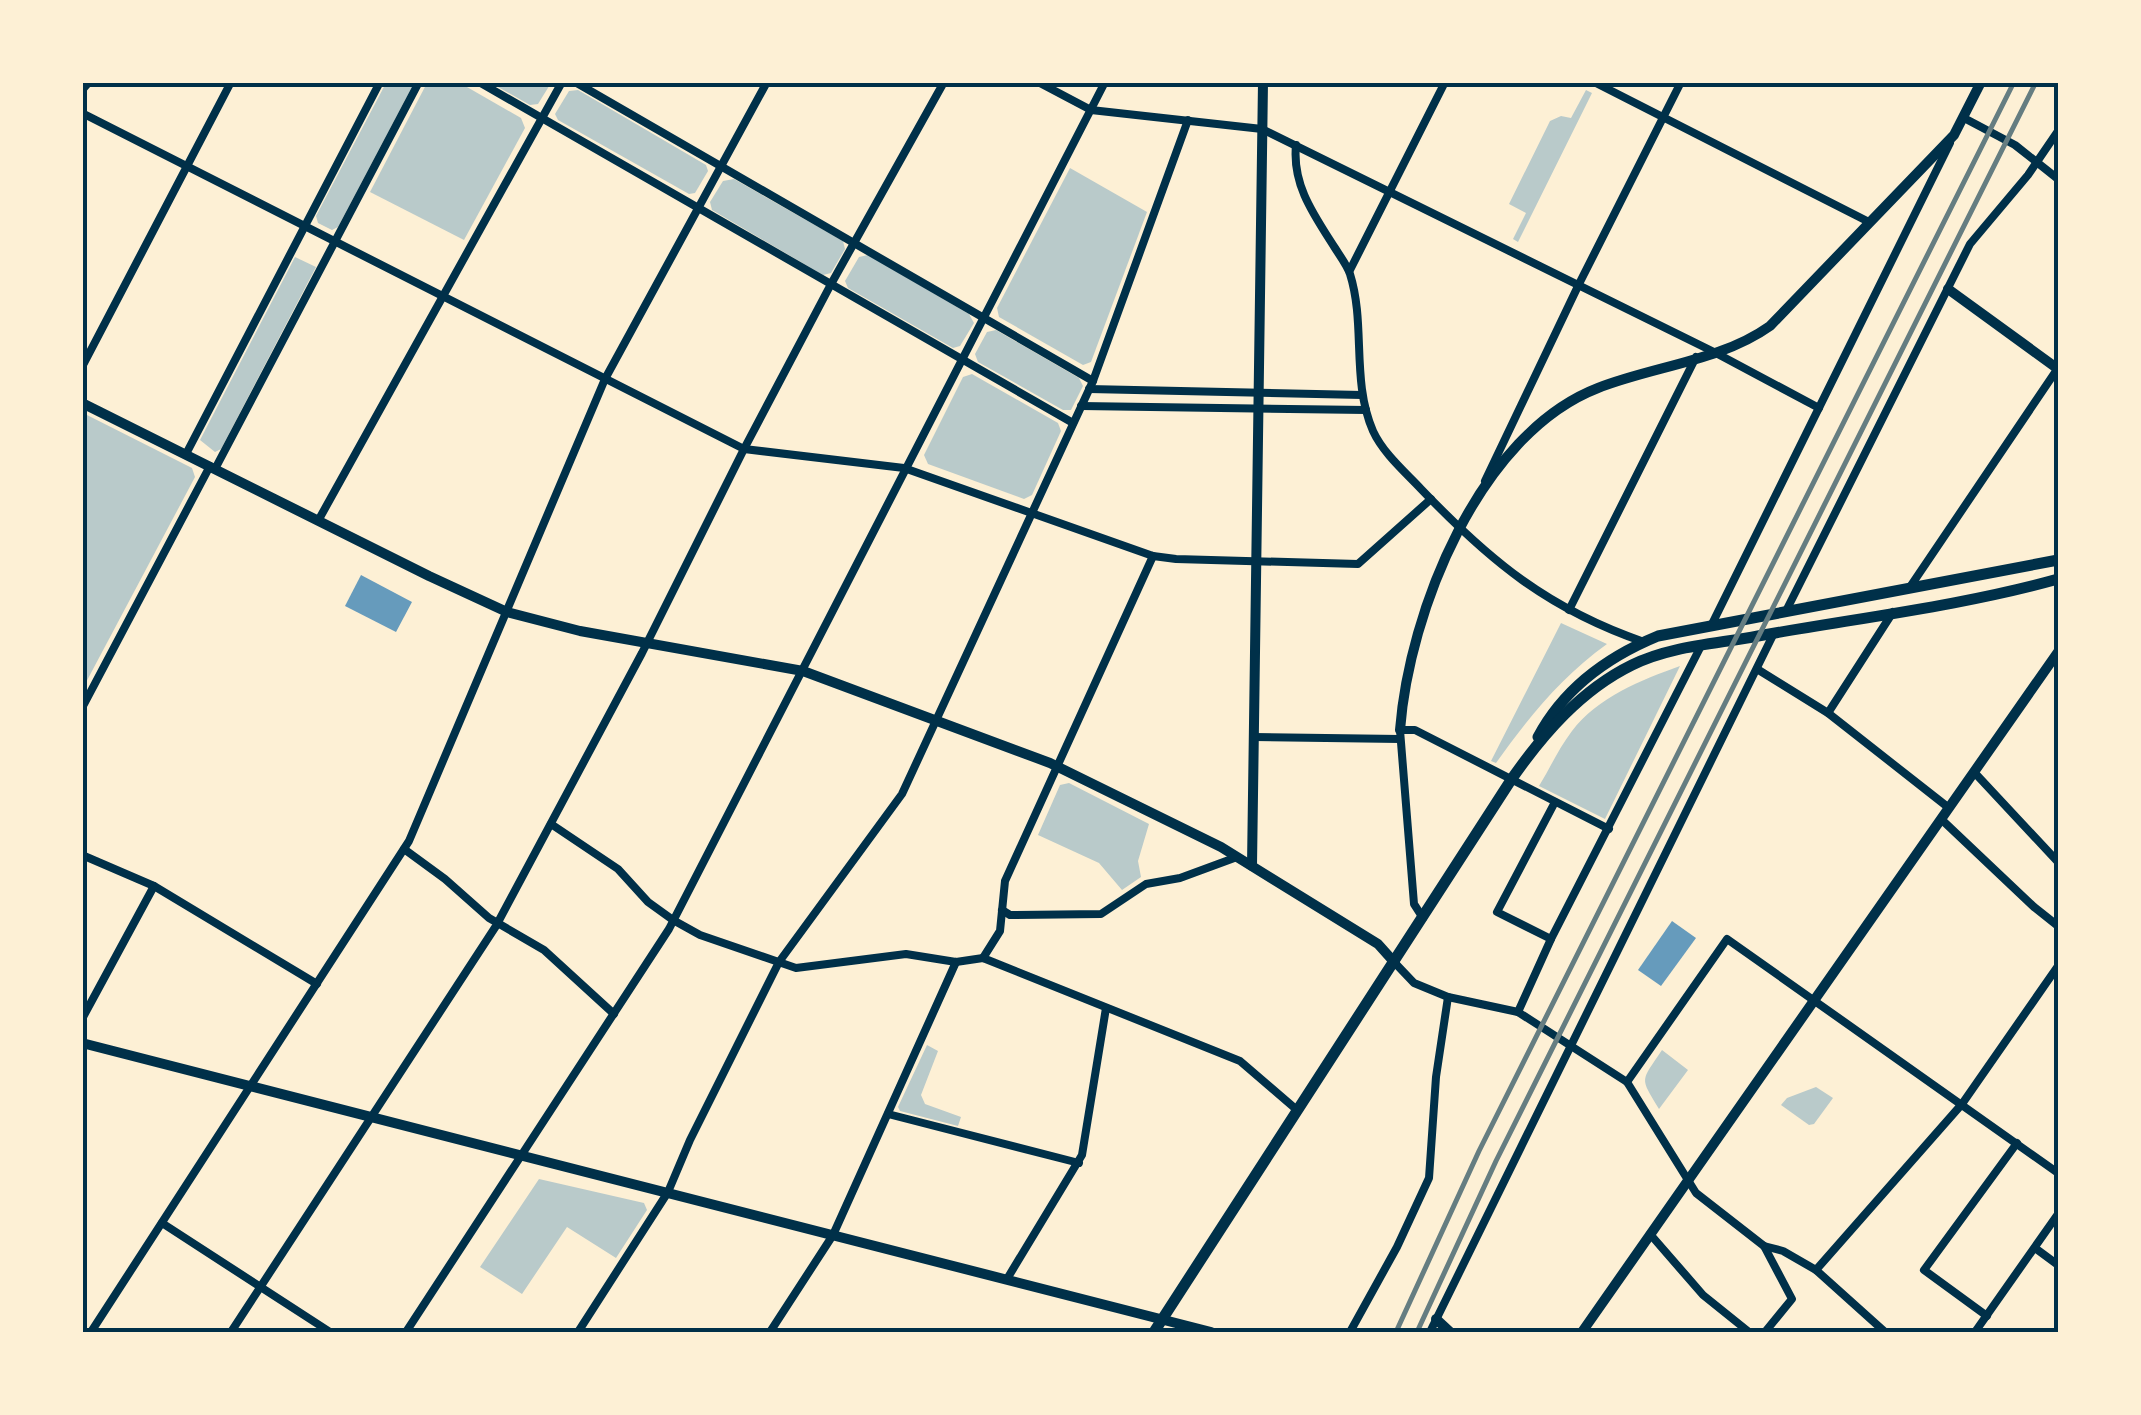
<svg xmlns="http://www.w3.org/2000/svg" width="2141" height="1415" viewBox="0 0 2141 1415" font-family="Arial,sans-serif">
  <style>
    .green { fill: #b9caca }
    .water { fill: #669bbc }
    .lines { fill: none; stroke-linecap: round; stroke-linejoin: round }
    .minor { stroke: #003049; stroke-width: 8 }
    .tertiary { stroke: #003049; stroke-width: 10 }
    .secondary { stroke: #003049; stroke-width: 11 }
    .rail { stroke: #657d81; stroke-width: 5 }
    .neatline { fill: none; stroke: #003049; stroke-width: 4 }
  </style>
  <rect width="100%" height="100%" fill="#fdf0d5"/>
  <g class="green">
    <polygon points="386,83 414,83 338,227 332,230 318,223 316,216"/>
    <polygon points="427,83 460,83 521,118 525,128 464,240 370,192"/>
    <polygon points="491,83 551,83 538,104 530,105"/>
    <polygon points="578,90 706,165 708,171 695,193 689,194 558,120 555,114 569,91"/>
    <polygon points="1586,90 1592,93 1518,242 1513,239 1526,213 1509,204 1550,121 1561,116 1571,118"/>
    <polygon points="1070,168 1147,212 1091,362 1083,365 999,317 997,308"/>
    <polygon points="734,179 843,241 845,249 831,273 823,275 712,210 710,202 723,181"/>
    <polygon points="868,255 969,314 974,323 960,346 953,348 848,288 845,281 859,257"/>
    <polygon points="295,257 316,267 221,449 215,452 200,440"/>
    <polygon points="996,330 1079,378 1083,386 1071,410 1063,410 978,362 975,354 987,332"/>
    <polygon points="972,374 1058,423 1061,431 1032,495 1024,499 928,464 924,455 963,377"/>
    <polygon points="83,413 192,468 195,477 83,688"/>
    <path d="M1561,623L1607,644C1561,677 1529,717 1496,763L1491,761Z"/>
    <path d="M1680,666L1605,819L1539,786C1550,768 1559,748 1572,731C1598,697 1641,680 1680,666Z"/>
    <polygon points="1069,783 1149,824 1138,861 1141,877 1122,890 1099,863 1038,835 1060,785"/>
    <polygon points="927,1045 938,1051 921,1095 925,1104 961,1117 958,1126 900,1111 898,1107"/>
    <path d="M1662,1050L1688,1070L1659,1109C1639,1076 1641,1082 1662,1050Z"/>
    <polygon points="1816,1087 1833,1098 1814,1124 1809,1125 1781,1105 1787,1098"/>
    <polygon points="539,1179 644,1203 647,1210 616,1258 567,1227 522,1294 480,1267"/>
  </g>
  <g class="water">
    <polygon points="361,575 412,602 396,632 345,606"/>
    <polygon points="1672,921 1696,938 1661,986 1638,970"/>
  </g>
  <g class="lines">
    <g class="minor">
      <polyline points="479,82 1073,423"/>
      <polyline points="575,82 1093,381"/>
      <polyline points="1038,82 1091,110 1262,129 1714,352 1819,408"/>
      <polyline points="1594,82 1869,222"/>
      <polyline points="82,90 89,82"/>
      <polyline points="82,113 744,449 904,468 1153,556 1176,559 1358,564 1431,499"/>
      <polyline points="1964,118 2015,145 2058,179"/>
      <path d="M1296,145C1292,185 1314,215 1335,248C1340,256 1347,265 1350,274C1366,325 1351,380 1373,431C1383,453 1405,472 1421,489C1490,561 1548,609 1644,642"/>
      <polyline points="1350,270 1445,82"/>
      <polyline points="82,367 231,82"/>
      <polyline points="1089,389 1362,395"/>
      <polyline points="1081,406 1366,410"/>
      <polyline points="186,454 380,82"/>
      <polyline points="215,469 419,82"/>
      <polyline points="1485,481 1579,284 1681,82"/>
      <polyline points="318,521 562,82"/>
      <polyline points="1910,587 2058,368"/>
      <polyline points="1569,610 1696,357"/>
      <polyline points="1786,611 1970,244 2028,175 2058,131"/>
      <polyline points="1712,624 1950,143"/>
      <polyline points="1757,669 1828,713 1949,808"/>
      <polyline points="82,708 210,466"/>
      <polyline points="1828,713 1893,612"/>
      <polyline points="1254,737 1400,739"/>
      <polyline points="1974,772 2058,862"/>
      <polyline points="1941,819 2034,907 2058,926"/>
      <polyline points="551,824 618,869 648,902 673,920 700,935 796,968 906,954 956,962 983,958 1240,1061 1297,1110"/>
      <polyline points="404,849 445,879 489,918 544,950 614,1014"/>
      <polyline points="82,855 154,886 317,984"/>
      <polyline points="1002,910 1010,915 1101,914 1146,884 1180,878 1237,857"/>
      <polyline points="1423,918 1414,904 1400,730 1415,730 1609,829"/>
      <polyline points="1551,939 1497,912 1555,802"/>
      <polyline points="983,958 1000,931 1005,881 1153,556"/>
      <polyline points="1395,963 1414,983 1448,997 1518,1012 1627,1082 1696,1193 1764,1246 1783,1251 1816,1270 1885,1332"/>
      <polyline points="1518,1012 1551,939 1701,646"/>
      <polyline points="82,1019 154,886"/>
      <polyline points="1627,1082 1727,939 2058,1173"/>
      <polyline points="888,1114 1079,1163"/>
      <polyline points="162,1223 330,1332"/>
      <polyline points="1650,1234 1703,1295 1749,1332"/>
      <polyline points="1764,1246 1792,1299 1765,1332"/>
      <polyline points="2035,1248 2058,1265"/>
      <polyline points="1816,1270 1962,1104 2058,966"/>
      <polyline points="1007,1279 1082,1155 1106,1008"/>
      <polyline points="1987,1316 1924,1270 2017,1143"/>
      <polyline points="91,1332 409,841 605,379 767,82"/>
      <polyline points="231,1332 496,926 642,653 744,449 830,286 944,82"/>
      <polyline points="406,1332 669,929 1105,82"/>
      <polyline points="578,1332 668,1192 690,1140 779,962 902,794 1093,381 1188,120"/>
      <polyline points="770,1332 833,1235 956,962"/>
      <polyline points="1350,1332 1397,1247 1429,1178 1436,1077 1448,997"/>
      <polyline points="1430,1332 1774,633"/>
      <polyline points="1975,1332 2058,1214"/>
    </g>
    <g class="tertiary">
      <polyline points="1948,289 2058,369"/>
      <polyline points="82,403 429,576 507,612 580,631 803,671 1050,763 1221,847 1378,944 1395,963"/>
      <path d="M1400,730C1409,612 1479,434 1598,388C1654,366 1721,361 1770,326L1954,135L1981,82"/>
      <polyline points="1252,866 1263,82"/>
      <polyline points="82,1043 1211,1332"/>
      <polyline points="1436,1319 1450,1332"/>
      <polyline points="1582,1332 2058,652"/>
    </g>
    <g class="secondary">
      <path d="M1538,737C1564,688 1607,657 1658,636L2058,560"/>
      <path d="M1154,1332L1511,780C1543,734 1581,690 1632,665C1670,646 1716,644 1758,636C1858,618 1961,606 2058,579"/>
    </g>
    <g class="rail">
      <polyline points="1396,1332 1479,1151 2014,82"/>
      <polyline points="1417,1332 1496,1161 2036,82"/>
    </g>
  </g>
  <rect width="2141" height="1415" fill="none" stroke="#fdf0d5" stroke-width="170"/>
  <rect x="85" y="85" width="1971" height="1245" class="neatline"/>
</svg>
